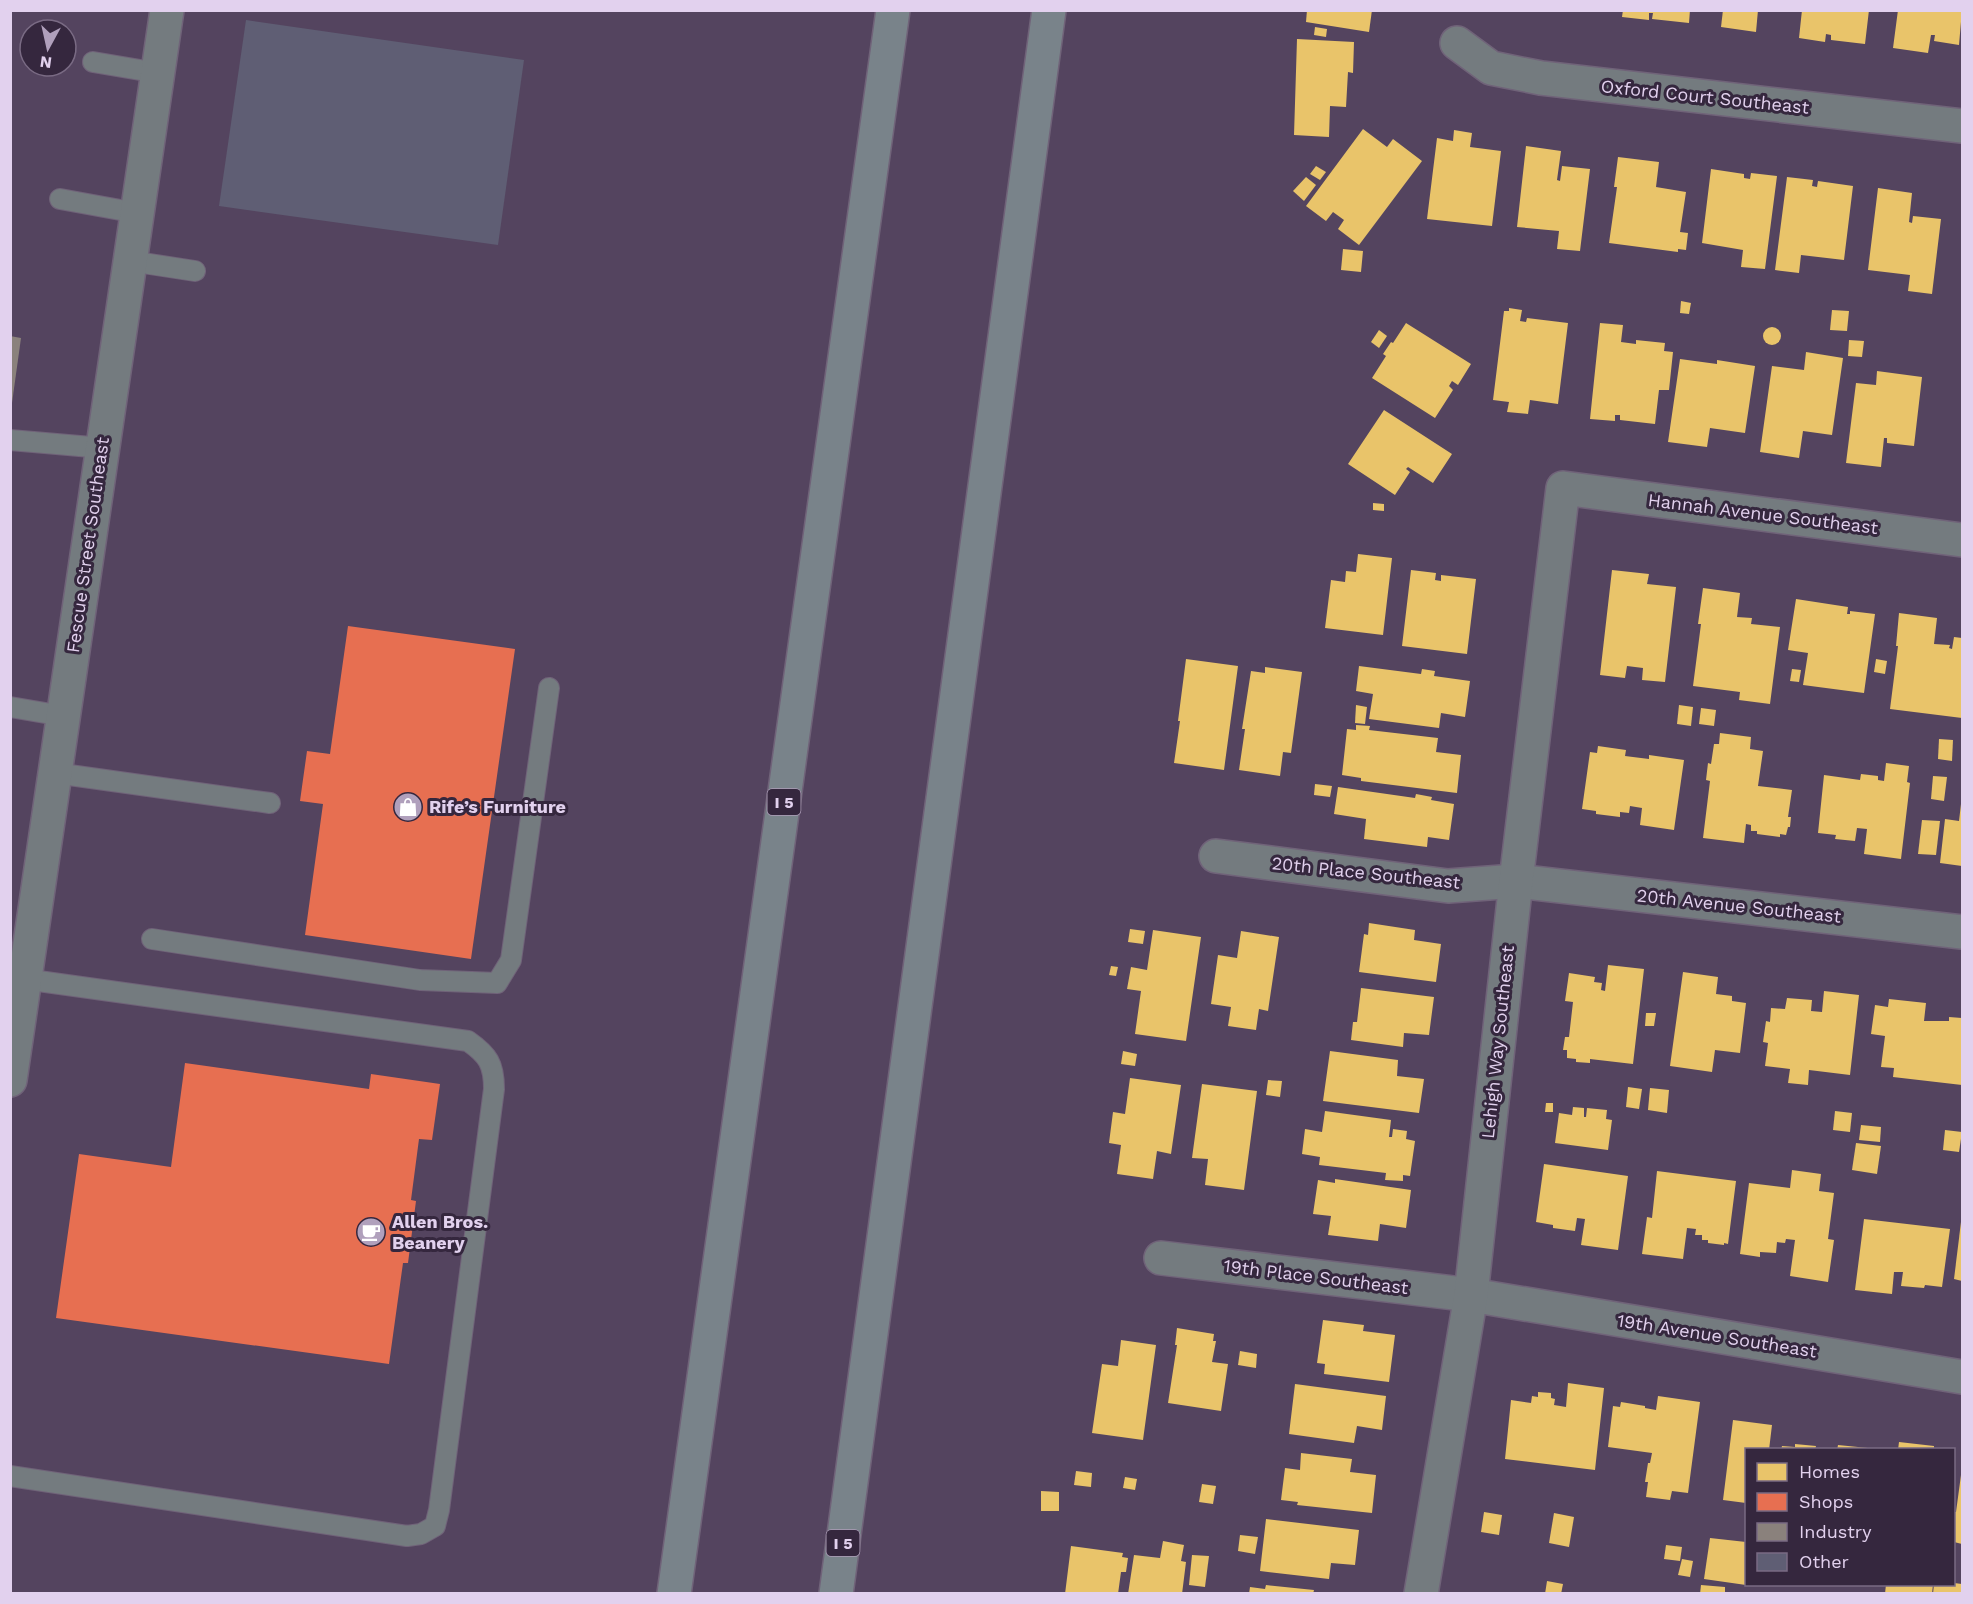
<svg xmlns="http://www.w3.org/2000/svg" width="1973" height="1604" viewBox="0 0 1973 1604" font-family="'Work Sans',sans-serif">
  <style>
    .homes { fill: #e9c46a }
    .shops { fill: #e76f51 }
    .industry { fill: #8a817c }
    .building { fill: #5f5e74 }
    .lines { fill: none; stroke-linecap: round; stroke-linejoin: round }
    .service-casing { stroke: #706379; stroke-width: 22 }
    .minor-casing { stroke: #706379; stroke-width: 36 }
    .tertiary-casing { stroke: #706379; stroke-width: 36 }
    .motorway-casing { stroke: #706379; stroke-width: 36 }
    .service { stroke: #747b7f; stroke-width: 20 }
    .minor { stroke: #747b7f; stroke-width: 33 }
    .tertiary { stroke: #747b7f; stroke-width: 33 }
    .motorway { stroke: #79838a; stroke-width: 33 }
    .labels { text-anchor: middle; stroke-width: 6; stroke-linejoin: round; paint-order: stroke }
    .shield { fill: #35273e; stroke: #ae9eb9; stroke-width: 1.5 }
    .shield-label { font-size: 16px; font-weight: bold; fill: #e2d1ee }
    .street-label { font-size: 18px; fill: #e2d1ee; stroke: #35273e }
    .poi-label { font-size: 18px; font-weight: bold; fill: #e2d1ee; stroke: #35273e; text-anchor: start }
  </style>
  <rect width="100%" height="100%" fill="#54445f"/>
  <g class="homes">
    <polygon points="1307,10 1372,10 1369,32 1306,22"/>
    <polygon points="1623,10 1690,10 1689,23 1652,19 1653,13 1649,13 1649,20 1622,17"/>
    <polygon points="1723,10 1758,10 1756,32 1721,27"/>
    <polygon points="1802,10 1869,10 1865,44 1831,40 1831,35 1826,34 1825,42 1799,38"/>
    <polygon points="1898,10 1962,10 1959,45 1934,41 1935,35 1931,35 1928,53 1893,48"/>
    <polygon points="1315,27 1327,29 1326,37 1314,35"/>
    <polygon points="1297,39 1354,42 1353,73 1348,72 1346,107 1330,106 1329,137 1294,135"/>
    <polygon points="1363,129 1387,147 1393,139 1422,161 1359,245 1338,229 1344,220 1333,212 1326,221 1306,206"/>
    <polygon points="1454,130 1472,133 1470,147 1501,151 1492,226 1427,219 1437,138 1453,141"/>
    <polygon points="1526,146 1561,151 1557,180 1560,181 1562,166 1590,169 1580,251 1557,249 1559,231 1517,227"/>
    <polygon points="1618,157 1659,162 1656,187 1686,192 1680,232 1688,233 1686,250 1678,249 1678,252 1609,243 1617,187 1614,187"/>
    <polygon points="1316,166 1326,172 1320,180 1310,174"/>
    <polygon points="1711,169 1744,174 1744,178 1750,179 1751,173 1777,176 1765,269 1741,267 1743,250 1702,243"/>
    <polygon points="1306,177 1316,185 1304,201 1293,191"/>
    <polygon points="1787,177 1813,180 1812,186 1817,187 1818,181 1853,186 1844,260 1801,255 1799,273 1775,270"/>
    <polygon points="1878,188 1912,193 1909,222 1912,223 1913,216 1941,219 1932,294 1908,291 1910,275 1868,270"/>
    <polygon points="1343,249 1363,251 1361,272 1341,270"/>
    <polygon points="1681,301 1691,303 1689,314 1680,313"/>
    <polygon points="1509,308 1522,310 1520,321 1526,322 1527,318 1568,323 1558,404 1530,400 1528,414 1507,412 1509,402 1493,400 1504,311 1509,311"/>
    <polygon points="1832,310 1849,311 1847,331 1830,330"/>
    <polygon points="1406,323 1471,364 1458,385 1452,381 1449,386 1453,390 1435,418 1372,378 1386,356 1383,354 1391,342 1393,343"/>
    <polygon points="1600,323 1623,325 1621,342 1636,344 1636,340 1665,343 1664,351 1673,352 1669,390 1659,390 1655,424 1620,420 1620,415 1615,415 1615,421 1590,419"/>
    <circle cx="1772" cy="336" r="9"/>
    <polygon points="1379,330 1387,336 1379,348 1371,342"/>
    <polygon points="1849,340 1864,341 1862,357 1848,356"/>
    <polygon points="1806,352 1843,358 1832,435 1803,431 1799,458 1760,452 1772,366 1804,370"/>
    <polygon points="1680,359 1717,364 1717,360 1755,366 1745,433 1710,428 1707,447 1668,442"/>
    <polygon points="1877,371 1922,377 1914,446 1887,443 1887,438 1884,438 1881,467 1846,463 1856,383 1876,385"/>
    <polygon points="1384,410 1452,454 1433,483 1408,467 1406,469 1410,472 1395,495 1348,464"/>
    <polygon points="1373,503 1384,504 1384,511 1373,510"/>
    <polygon points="1358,554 1392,558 1383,635 1325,628 1331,580 1345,582 1346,571 1356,572"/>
    <polygon points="1411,570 1436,573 1435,580 1441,581 1441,575 1476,579 1467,654 1402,646"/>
    <polygon points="1612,570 1649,574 1647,584 1676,587 1665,682 1642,680 1643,668 1627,666 1625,678 1600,675"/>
    <polygon points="1703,588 1740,593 1737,617 1752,618 1751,624 1780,627 1770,704 1739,700 1740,692 1693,686 1701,624 1698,624"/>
    <polygon points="1796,599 1848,607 1847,614 1850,614 1850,611 1875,614 1864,693 1803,685 1808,653 1788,650"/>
    <polygon points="1899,613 1937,618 1934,644 1950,645 1949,648 1952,649 1954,637 1962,638 1962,718 1890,709 1898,646 1896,646"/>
    <polygon points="1186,659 1238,666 1224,770 1174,763 1180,721 1178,721"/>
    <polygon points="1876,659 1887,661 1885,674 1874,672"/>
    <polygon points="1359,666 1421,674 1422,669 1435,671 1434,676 1470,681 1465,717 1441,713 1439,728 1369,719 1373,694 1356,691"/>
    <polygon points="1265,667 1302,672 1291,753 1283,752 1280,776 1239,770 1245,729 1242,729 1251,671 1265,673"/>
    <polygon points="1792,669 1801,670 1799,682 1790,681"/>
    <polygon points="1356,705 1367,707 1365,724 1355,723"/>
    <polygon points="1679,705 1693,707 1691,726 1677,724"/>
    <polygon points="1701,708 1716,710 1714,726 1699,724"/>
    <polygon points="1356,725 1370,726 1369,730 1438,738 1436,752 1461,755 1457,793 1361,781 1361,778 1342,775 1347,729 1356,730"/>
    <polygon points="1720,733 1751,737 1750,749 1763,751 1758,786 1792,790 1788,817 1791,817 1790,827 1788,827 1786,835 1780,834 1780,837 1757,834 1757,831 1751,831 1751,825 1746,824 1744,843 1703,838 1710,781 1706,780 1708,763 1711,764 1714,744 1719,744"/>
    <polygon points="1939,739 1953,740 1952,761 1938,759"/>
    <polygon points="1598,746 1626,750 1625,756 1649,759 1649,755 1684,760 1674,830 1640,825 1642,808 1630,806 1629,813 1620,812 1620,817 1596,814 1596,811 1582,809 1590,752 1597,753"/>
    <polygon points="1886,763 1909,766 1907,782 1910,783 1901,859 1864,854 1867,829 1857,828 1855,841 1835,839 1836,835 1818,833 1824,775 1860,780 1861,774 1878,776 1878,780 1884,781"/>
    <polygon points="1933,776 1947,777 1944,801 1931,799"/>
    <polygon points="1315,784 1332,786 1330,797 1314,795"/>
    <polygon points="1338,787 1415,798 1416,794 1432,797 1431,800 1454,804 1449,840 1428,837 1427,847 1364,839 1366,819 1334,814"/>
    <polygon points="1961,804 1962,804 1962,866 1940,863 1945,819 1959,821"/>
    <polygon points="1922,820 1940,821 1936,855 1918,854"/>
    <polygon points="1369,923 1415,930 1414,940 1441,944 1436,982 1359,972 1364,934 1368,935"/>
    <polygon points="1130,929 1145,931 1143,944 1128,942"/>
    <polygon points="1153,930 1201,937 1186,1041 1135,1034 1141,991 1127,989 1131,967 1147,970"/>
    <polygon points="1241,931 1279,937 1268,1011 1259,1009 1256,1030 1228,1026 1231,1007 1211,1004 1218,955 1237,958"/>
    <polygon points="1608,965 1644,969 1633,1064 1590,1059 1590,1063 1576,1062 1576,1059 1567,1058 1567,1050 1563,1050 1565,1037 1569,1037 1573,1002 1565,1001 1569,973 1595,977 1594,982 1602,983 1601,990 1605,991"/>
    <polygon points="1111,966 1118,967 1116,976 1109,975"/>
    <polygon points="1683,972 1718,977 1716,994 1732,996 1732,1001 1746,1003 1740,1053 1715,1050 1712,1072 1670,1066"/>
    <polygon points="1361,988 1434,997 1429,1035 1404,1033 1403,1047 1351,1040 1353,1022 1357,1022"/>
    <polygon points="1824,991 1859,995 1850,1075 1809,1070 1808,1085 1788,1083 1790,1069 1765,1066 1768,1043 1763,1042 1766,1021 1770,1022 1771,1008 1785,1009 1787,998 1812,1000 1811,1011 1822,1012"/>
    <polygon points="1889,999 1926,1003 1924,1021 1949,1021 1949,1017 1962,1018 1962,1085 1893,1077 1894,1068 1881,1067 1885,1036 1871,1034 1875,1005 1888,1007"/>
    <polygon points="1646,1013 1656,1013 1654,1026 1645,1026"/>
    <polygon points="1123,1051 1137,1054 1135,1066 1121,1064"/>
    <polygon points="1330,1051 1398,1060 1397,1076 1424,1079 1419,1113 1323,1101"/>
    <polygon points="1130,1078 1181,1085 1171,1154 1157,1151 1153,1179 1117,1174 1121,1145 1109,1143 1113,1112 1125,1114"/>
    <polygon points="1268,1080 1282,1081 1280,1097 1266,1095"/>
    <polygon points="1202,1084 1257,1091 1244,1190 1205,1185 1208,1159 1192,1158"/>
    <polygon points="1628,1087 1642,1089 1639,1109 1626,1107"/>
    <polygon points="1650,1088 1669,1090 1667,1113 1648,1110"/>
    <polygon points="1546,1103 1553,1103 1553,1112 1545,1112"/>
    <polygon points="1573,1107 1584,1108 1584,1117 1586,1117 1587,1108 1607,1110 1606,1119 1612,1120 1608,1150 1555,1143 1559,1113 1572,1115"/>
    <polygon points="1325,1111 1391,1120 1389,1137 1392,1137 1393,1129 1407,1131 1406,1139 1415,1141 1410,1176 1403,1175 1403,1181 1385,1180 1386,1173 1319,1165 1320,1157 1302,1154 1305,1129 1322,1132"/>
    <polygon points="1835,1111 1852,1113 1850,1132 1833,1130"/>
    <polygon points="1861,1125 1881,1127 1880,1142 1859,1140"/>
    <polygon points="1945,1130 1962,1132 1959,1152 1943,1150"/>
    <polygon points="1856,1143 1881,1146 1877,1174 1852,1170"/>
    <polygon points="1544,1164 1628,1176 1618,1250 1581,1245 1585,1219 1577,1218 1575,1231 1553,1228 1553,1225 1536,1222"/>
    <polygon points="1792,1170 1821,1174 1819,1191 1834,1193 1828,1239 1834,1240 1828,1282 1790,1276 1795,1240 1786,1239 1785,1243 1777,1242 1776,1253 1760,1252 1760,1257 1740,1254 1749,1183 1790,1188"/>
    <polygon points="1657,1171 1736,1181 1728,1244 1724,1243 1724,1245 1708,1243 1708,1240 1702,1240 1702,1235 1695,1235 1696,1229 1687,1228 1683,1259 1642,1254 1647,1217 1652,1218"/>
    <polygon points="1335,1179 1411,1190 1406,1228 1380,1224 1378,1241 1328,1235 1331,1216 1313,1214 1318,1180 1335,1183"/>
    <polygon points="1864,1219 1950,1229 1942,1287 1925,1285 1924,1288 1901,1286 1903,1272 1894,1272 1892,1294 1855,1290"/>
    <polygon points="1961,1222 1962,1222 1962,1281 1954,1279"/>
    <polygon points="1323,1320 1364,1325 1363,1331 1395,1335 1389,1382 1324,1374 1325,1364 1317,1363"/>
    <polygon points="1177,1328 1214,1334 1213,1341 1216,1341 1212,1362 1228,1364 1221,1411 1168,1403 1177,1345 1175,1345"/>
    <polygon points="1121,1340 1156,1345 1143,1440 1092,1433 1102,1364 1118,1366"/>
    <polygon points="1240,1351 1257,1354 1256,1368 1238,1365"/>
    <polygon points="1568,1383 1604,1388 1595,1470 1505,1459 1511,1400 1531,1403 1532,1396 1538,1397 1538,1392 1551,1393 1551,1398 1555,1399 1554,1405 1566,1407"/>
    <polygon points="1295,1384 1386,1396 1382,1430 1357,1426 1354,1443 1289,1434"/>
    <polygon points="1658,1396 1700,1402 1688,1493 1672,1491 1670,1500 1646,1497 1648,1482 1645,1482 1648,1463 1650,1463 1652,1453 1608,1447 1613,1406 1620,1407 1621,1402 1645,1406 1645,1408 1656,1410"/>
    <polygon points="1733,1420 1772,1425 1769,1450 1746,1450 1746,1503 1723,1500"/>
    <polygon points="1899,1442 1934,1446 1934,1450 1898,1450"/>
    <polygon points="1795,1444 1816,1446 1815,1450 1781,1450 1782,1446 1795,1447"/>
    <polygon points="1838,1445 1868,1448 1868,1450 1837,1450"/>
    <polygon points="1301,1453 1352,1459 1350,1472 1376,1475 1372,1513 1297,1505 1298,1502 1281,1500 1285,1468 1300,1470"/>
    <polygon points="1076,1471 1092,1473 1091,1487 1074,1485"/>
    <polygon points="1961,1475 1962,1475 1962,1544 1954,1542 1954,1512 1956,1512"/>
    <polygon points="1125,1477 1137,1479 1135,1490 1123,1488"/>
    <polygon points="1202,1484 1216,1486 1213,1504 1199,1502"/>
    <polygon points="1041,1491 1059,1492 1059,1511 1041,1511"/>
    <polygon points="1484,1512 1502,1515 1499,1535 1481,1532"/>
    <polygon points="1554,1513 1574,1517 1569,1547 1549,1543"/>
    <polygon points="1266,1519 1359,1530 1355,1565 1331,1563 1329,1579 1260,1571"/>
    <polygon points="1240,1535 1258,1537 1255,1554 1238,1551"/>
    <polygon points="1710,1538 1746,1542 1746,1585 1704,1579"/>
    <polygon points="1163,1541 1184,1545 1181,1561 1186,1562 1182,1594 1128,1594 1134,1555 1160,1558"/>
    <polygon points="1666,1545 1682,1547 1680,1561 1664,1559"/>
    <polygon points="1071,1546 1123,1553 1122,1557 1128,1558 1126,1572 1121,1572 1118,1594 1065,1594"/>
    <polygon points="1192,1555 1209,1556 1205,1587 1189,1585"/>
    <polygon points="1682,1559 1693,1561 1690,1577 1678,1575"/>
    <polygon points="1547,1581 1563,1584 1561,1594 1545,1594"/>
    <polygon points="1954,1583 1962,1584 1962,1594 1933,1594 1934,1584"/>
    <polygon points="1886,1584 1933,1584 1932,1594 1885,1594"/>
    <polygon points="1266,1585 1314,1590 1313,1594 1249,1594 1250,1587 1265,1589"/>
    <polygon points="1701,1585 1725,1587 1725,1594 1700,1594"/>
  </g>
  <g class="shops">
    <polygon points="348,626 515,649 471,959 305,935 323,804 300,801 307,751 330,754"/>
    <polygon points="185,1063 369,1089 371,1074 440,1084 432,1140 419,1139 411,1200 416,1201 408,1263 403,1263 389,1364 56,1318 79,1154 171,1167"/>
  </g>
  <polygon class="industry" points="10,336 21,338 12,403 10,402"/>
  <polygon class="building" points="246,20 524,60 498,245 219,206"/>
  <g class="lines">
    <g class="service-casing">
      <g id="service">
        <polyline points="93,62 158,73"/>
        <polyline points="60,199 137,213"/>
        <polyline points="130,261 195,271"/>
        <polyline points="10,440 103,448"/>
        <polyline points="10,707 63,716"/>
        <polyline points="55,773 270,803"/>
        <polyline points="152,939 420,980 497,983 511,960 549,688"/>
        <path d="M10,1476L407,1536L421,1534L435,1526L439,1510L494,1089C494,1064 488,1055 468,1041L24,979"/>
      </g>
    </g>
    <g class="minor-casing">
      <g id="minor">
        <polyline points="1457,43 1491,68 1541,78 1962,126"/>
        <polyline points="1216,856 1448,886 1516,881 1962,932"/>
        <polyline points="1161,1258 1471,1295 1962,1377"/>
        <polyline points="1421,1594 1471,1295 1516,881 1563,488 1962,540"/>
      </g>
    </g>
    <g class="tertiary-casing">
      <polyline id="tertiary" points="10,1080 167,10"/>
    </g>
    <g class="motorway-casing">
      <g id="motorway">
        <polyline points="674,1594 893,10"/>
        <polyline points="836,1594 1049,10"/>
      </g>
    </g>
    <use href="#service" class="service"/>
    <use href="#minor" class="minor"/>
    <use href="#tertiary" class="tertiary"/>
    <use href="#motorway" class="motorway"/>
  </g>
  <defs>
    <g id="shop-disc" transform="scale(1.5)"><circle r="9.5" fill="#b0a0bc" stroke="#35273e"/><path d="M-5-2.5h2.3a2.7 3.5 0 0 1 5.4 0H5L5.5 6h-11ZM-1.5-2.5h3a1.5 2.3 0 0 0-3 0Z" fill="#fff"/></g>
    <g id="cafe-disc" transform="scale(1.5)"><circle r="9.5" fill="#b0a0bc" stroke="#35273e"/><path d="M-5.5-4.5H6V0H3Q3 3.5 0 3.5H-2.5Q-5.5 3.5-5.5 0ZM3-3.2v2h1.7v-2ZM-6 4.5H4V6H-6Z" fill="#fff"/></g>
  </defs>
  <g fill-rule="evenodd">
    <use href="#shop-disc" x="408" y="807"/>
    <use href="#cafe-disc" x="371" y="1232"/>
  </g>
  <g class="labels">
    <g class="shield">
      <rect x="767.5" y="789" width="33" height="26" rx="4.5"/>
      <rect x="826.5" y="1530" width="33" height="26" rx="4.5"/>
    </g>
    <g class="shield-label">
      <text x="784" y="808">I 5</text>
      <text x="843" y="1549">I 5</text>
    </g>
    <g class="street-label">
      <text transform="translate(1705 97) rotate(6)" y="6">Oxford Court Southeast</text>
      <text transform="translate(1763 514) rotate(7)" y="6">Hannah Avenue Southeast</text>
      <text transform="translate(88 545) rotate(-82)" y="6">Fescue Street Southeast</text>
      <text transform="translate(1366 873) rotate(6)" y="6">20th Place Southeast</text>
      <text transform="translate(1739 906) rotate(6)" y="6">20th Avenue Southeast</text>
      <text transform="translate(1498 1042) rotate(-84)" y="6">Lehigh Way Southeast</text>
      <text transform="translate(1316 1277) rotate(7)" y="6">19th Place Southeast</text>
      <text transform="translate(1717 1336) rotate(9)" y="6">19th Avenue Southeast</text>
    </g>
    <g class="poi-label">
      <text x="429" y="813">Rife’s Furniture</text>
      <text x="392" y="1228">Allen Bros.<tspan x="392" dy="21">Beanery</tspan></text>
    </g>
  </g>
  <rect width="1973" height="1604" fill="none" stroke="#e2d1ee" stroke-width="24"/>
  <rect x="1745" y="1448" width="210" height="138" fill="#35273e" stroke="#7a6b84" stroke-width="1.5"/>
  <rect x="1757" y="1463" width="30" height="18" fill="#e9c46a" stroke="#7a6b84" stroke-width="1.5"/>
  <text x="1799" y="1478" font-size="18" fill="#e2d1ee">Homes</text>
  <rect x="1757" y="1493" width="30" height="18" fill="#e76f51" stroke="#7a6b84" stroke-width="1.5"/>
  <text x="1799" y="1508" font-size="18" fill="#e2d1ee">Shops</text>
  <rect x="1757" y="1523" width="30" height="18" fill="#8a817c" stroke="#7a6b84" stroke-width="1.5"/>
  <text x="1799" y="1538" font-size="18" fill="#e2d1ee">Industry</text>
  <rect x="1757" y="1553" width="30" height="18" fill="#5f5e74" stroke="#7a6b84" stroke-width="1.5"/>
  <text x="1799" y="1568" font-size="18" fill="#e2d1ee">Other</text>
  <g transform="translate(48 48) rotate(188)"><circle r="28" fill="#35273e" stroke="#7a6b84" stroke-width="1.5"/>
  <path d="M0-4.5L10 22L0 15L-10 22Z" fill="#b0a0bc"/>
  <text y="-9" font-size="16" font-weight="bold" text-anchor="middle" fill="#e2d1ee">N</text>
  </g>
</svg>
